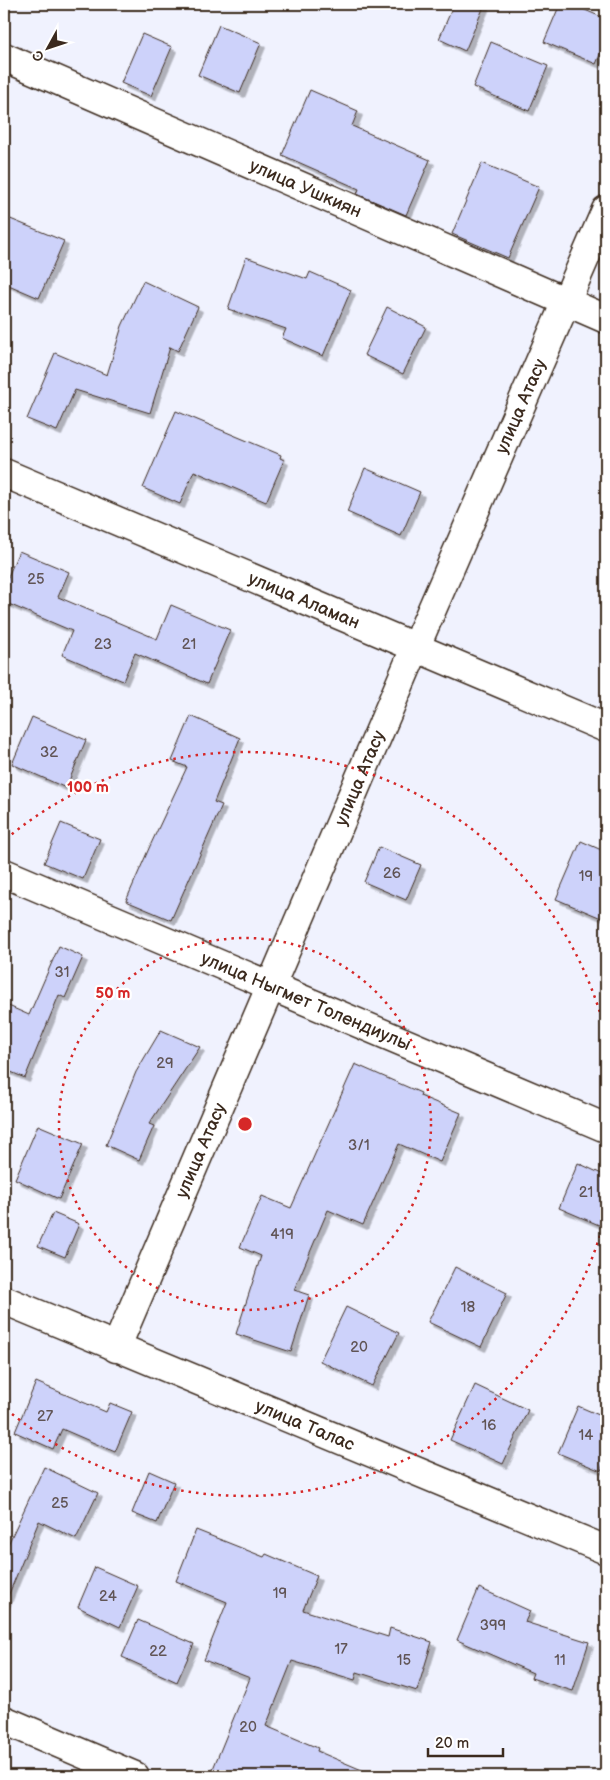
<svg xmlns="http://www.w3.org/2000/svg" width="610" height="1780" viewBox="0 0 610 1780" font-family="'Balsamiq Sans',sans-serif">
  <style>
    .building { fill: #cdd2fa; stroke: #3b2a1e; filter: url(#shadow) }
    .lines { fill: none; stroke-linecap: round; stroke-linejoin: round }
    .minor-casing { stroke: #3b2a1e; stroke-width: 31 }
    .minor { stroke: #fff; stroke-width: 28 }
    .ring { fill: none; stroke: #d62828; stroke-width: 2.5; stroke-dasharray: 2.5 5 }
    .labels { text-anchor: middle; stroke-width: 4.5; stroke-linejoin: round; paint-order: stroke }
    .number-label { font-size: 15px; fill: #605455 }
    .street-label { font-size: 18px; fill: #3b2a1e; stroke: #fff }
    .centre { fill: #d62828; stroke: #fff; stroke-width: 2.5 }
    .ring-label { font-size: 15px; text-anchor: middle; font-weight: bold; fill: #d62828; stroke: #fff; stroke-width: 4.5; stroke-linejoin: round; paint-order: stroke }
  </style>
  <defs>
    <filter id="shadow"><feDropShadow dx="4.5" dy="4.5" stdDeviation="0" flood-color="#0004"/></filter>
  </defs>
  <rect width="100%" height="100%" fill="#f0f2fe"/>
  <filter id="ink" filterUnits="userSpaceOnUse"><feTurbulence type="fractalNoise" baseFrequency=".02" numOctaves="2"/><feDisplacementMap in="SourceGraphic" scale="10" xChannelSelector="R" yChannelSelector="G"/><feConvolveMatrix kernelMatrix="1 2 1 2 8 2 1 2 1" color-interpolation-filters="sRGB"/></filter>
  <g filter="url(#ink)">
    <g class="building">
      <polygon points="454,4 485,4 465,51 439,39"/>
      <polygon points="560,4 571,4 606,19 606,41 596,64 544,42"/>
      <polygon points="219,25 261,43 240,93 198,75"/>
      <polygon points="142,34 172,47 151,96 121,83"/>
      <polygon points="491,42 548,66 529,111 473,87"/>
      <polygon points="310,90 358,111 352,126 430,160 406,215 357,194 359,189 282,155"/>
      <polygon points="482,163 539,187 508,258 452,234"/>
      <polygon points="8,218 64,241 39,298 4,283 4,228"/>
      <polygon points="246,257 307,279 310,272 351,290 323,356 282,338 286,329 228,309"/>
      <polygon points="143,281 198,307 178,351 170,347 150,413 75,390 57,431 27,419 55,353 107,375 122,326"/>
      <polygon points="387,307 426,327 403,374 364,355"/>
      <polygon points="176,411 281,455 280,458 284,460 266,502 194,471 180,504 143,488"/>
      <polygon points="365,468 420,492 401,536 347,512"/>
      <polygon points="19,551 69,572 58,597 157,639 171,605 230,630 207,684 135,653 123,681 62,655 72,631 4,602 4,586"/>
      <polygon points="191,716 240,738 214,802 222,805 171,920 126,901 150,846 187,767 172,761"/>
      <polygon points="32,717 86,740 66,788 12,764"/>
      <polygon points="61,823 100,839 83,879 44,863"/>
      <polygon points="581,841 606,852 606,920 556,899"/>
      <polygon points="379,847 421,865 406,900 364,882"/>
      <polygon points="59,946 83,957 65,998 59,995 25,1078 4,1069 4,1004 29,1015"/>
      <polygon points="161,1030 200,1047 149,1124 154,1126 139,1160 106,1145 136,1072"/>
      <polygon points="355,1064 421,1093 420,1096 461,1113 440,1162 399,1144 363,1225 328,1210 294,1290 309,1295 291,1352 236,1334 261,1256 240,1247 262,1196 291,1208"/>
      <polygon points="38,1125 83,1144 59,1199 15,1179"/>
      <polygon points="578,1163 606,1176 606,1228 559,1208"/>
      <polygon points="53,1213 79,1224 65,1257 38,1246"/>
      <polygon points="455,1267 507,1293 481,1347 428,1322"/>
      <polygon points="346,1307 399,1333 372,1386 320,1361"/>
      <polygon points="36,1382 106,1412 110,1403 132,1412 115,1452 62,1429 53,1449 15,1432"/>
      <polygon points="475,1385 528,1410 503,1464 450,1440"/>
      <polygon points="578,1406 606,1418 606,1458 601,1471 558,1453"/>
      <polygon points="44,1467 98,1493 76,1539 39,1521 4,1606 4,1553"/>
      <polygon points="149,1471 174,1482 157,1523 132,1513"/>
      <polygon points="196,1530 264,1557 266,1554 317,1576 303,1610 388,1637 390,1628 432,1642 417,1691 357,1672 355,1680 292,1661 266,1726 318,1748 317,1751 376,1776 210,1776 250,1678 204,1660 227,1602 176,1581"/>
      <polygon points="95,1567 138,1586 120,1627 78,1607"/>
      <polygon points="479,1588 530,1611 525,1622 589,1642 573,1691 531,1678 533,1673 457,1640"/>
      <polygon points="138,1620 194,1644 177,1682 122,1657"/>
    </g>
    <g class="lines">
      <g class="minor-casing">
        <g id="minor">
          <path id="s1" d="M4,57L606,319"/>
          <path id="s2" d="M4,473L606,728"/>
          <path id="s3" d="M4,873L606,1128"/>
          <path id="s4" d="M4,1300L606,1550"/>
          <path id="s5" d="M116,1348L416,646L606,210"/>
          <polyline points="4,1720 135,1776"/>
        </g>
      </g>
      <use href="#minor" class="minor"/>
    </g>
  </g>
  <g class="ring">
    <circle cx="245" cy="1124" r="186"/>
    <path d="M606 1214A372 372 0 0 1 6 1409M6 839A372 372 0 0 1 606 1034"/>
  </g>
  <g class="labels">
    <g class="number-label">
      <text x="36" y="584">25</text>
      <text x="103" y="649">23</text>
      <text x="189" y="649">21</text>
      <text x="49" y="757">32</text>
      <text x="392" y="878">26</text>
      <text x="586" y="881">19</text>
      <text x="62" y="977">31</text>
      <text x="165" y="1068">29</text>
      <text x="359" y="1150">3/1</text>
      <text x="586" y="1197">21</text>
      <text x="282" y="1239">419</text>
      <text x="468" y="1312">18</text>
      <text x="359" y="1352">20</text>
      <text x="45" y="1421">27</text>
      <text x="489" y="1430">16</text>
      <text x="586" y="1440">14</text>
      <text x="60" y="1508">25</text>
      <text x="280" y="1598">19</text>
      <text x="108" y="1601">24</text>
      <text x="493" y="1630">399</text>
      <text x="341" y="1654">17</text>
      <text x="158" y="1656">22</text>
      <text x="404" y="1665">15</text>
      <text x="560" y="1665">11</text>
      <text x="248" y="1732">20</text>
    </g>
    <g class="street-label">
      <text dy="6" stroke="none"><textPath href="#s1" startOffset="329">улица Ушкиян</textPath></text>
      <text dy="6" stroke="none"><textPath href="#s5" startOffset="1025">улица Атасу</textPath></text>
      <text dy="6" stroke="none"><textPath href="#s2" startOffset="326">улица Аламан</textPath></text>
      <text dy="6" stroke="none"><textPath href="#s5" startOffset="620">улица Атасу</textPath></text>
      <text dy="6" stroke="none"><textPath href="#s3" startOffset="328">улица Ныгмет Толендиулы</textPath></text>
      <text dy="6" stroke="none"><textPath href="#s5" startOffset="215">улица Атасу</textPath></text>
      <text dy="6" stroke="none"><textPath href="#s4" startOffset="326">улица Талас</textPath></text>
    </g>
  </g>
  <circle cx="245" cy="1124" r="8" class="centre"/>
  <g class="ring-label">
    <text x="88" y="792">100 m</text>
    <text x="113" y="998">50 m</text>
  </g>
  <rect width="610" height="1780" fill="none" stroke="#fff" stroke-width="20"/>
  <rect x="10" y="10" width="590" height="1760" fill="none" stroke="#3b2a1e" stroke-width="2" filter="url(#ink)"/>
  <g transform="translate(48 48) rotate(230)" stroke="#ffffff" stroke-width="4" paint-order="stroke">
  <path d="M0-4L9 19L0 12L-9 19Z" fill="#3b2a1e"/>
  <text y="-8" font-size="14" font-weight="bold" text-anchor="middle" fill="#3b2a1e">С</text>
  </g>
  <path d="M428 1748v8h75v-8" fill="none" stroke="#3b2a1e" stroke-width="2.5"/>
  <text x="435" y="1748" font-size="15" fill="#3b2a1e" stroke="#ffffff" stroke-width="4" paint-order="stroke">20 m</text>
</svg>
